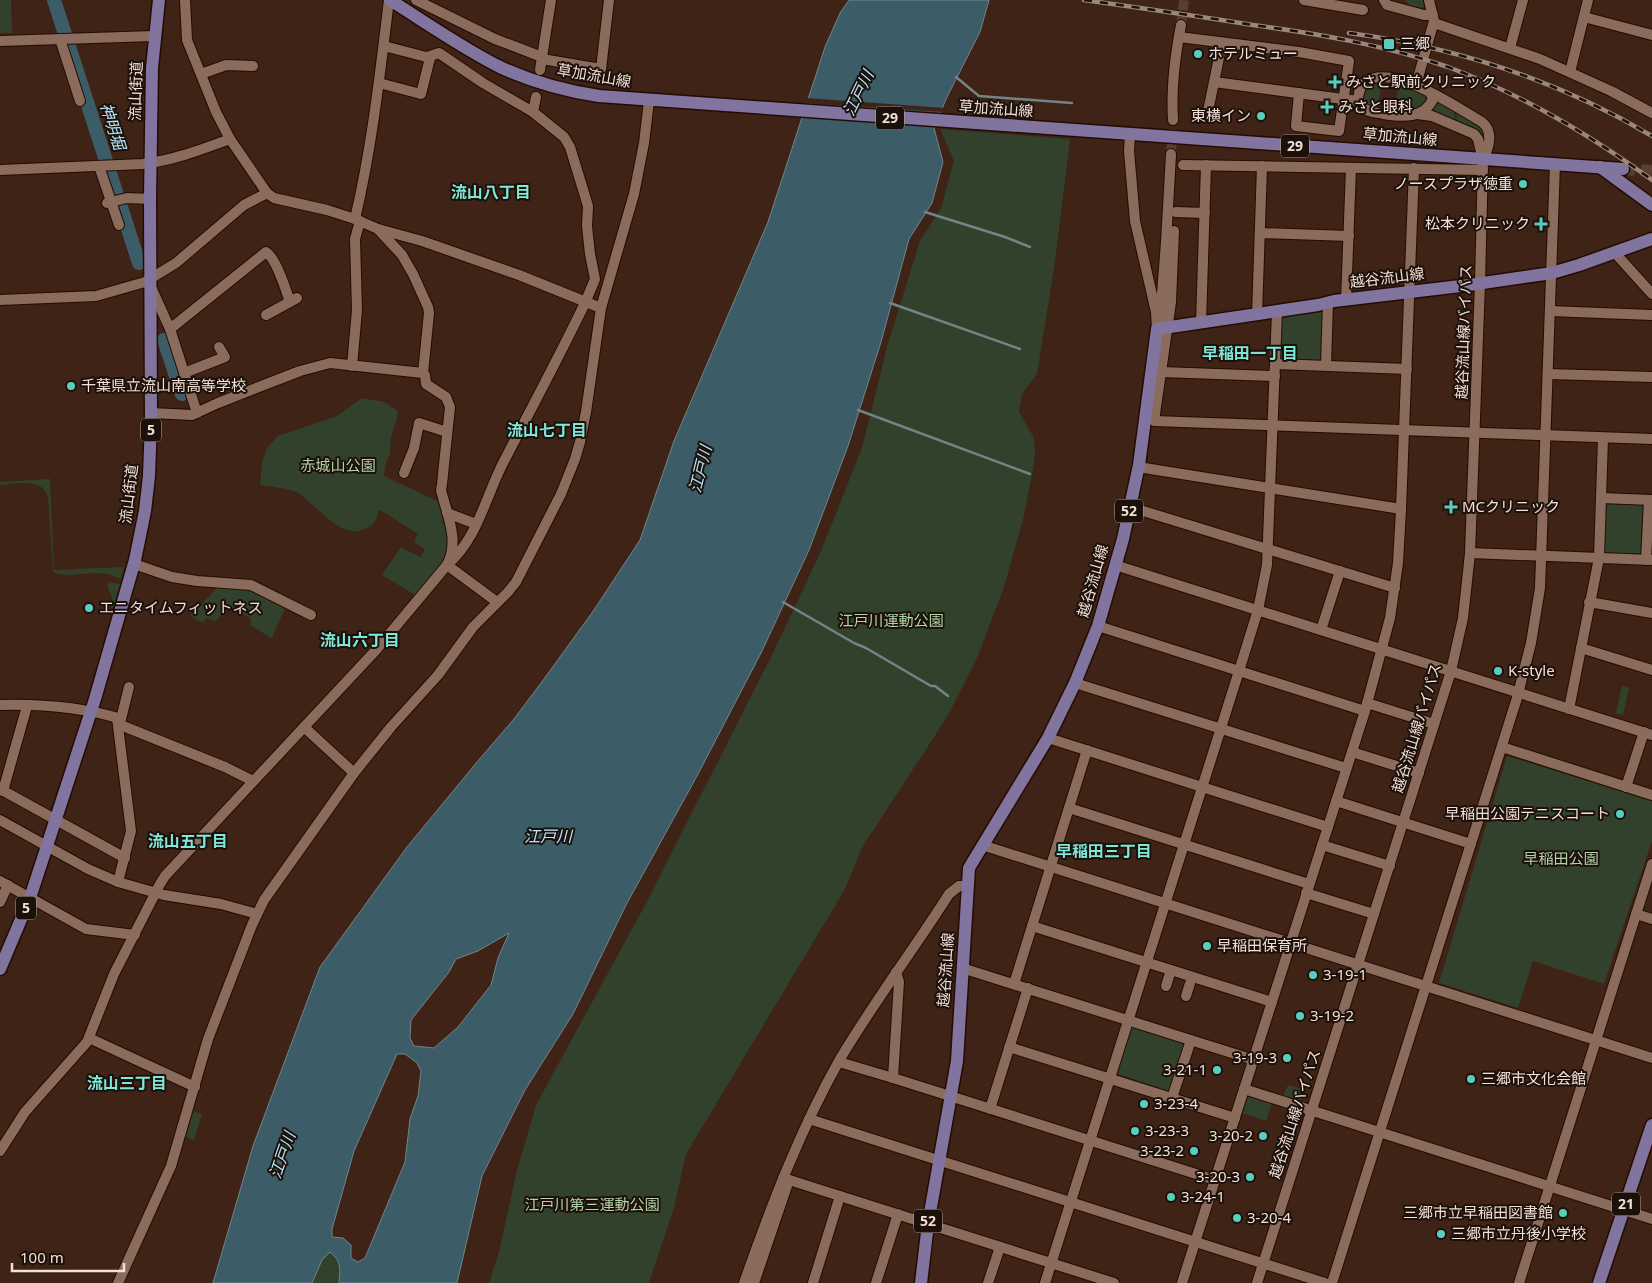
<svg xmlns="http://www.w3.org/2000/svg" width="1652" height="1283" viewBox="0 0 1652 1283" font-family="'Noto Sans','Noto Sans JP',sans-serif">
  <style>
    .green { fill: #31412c }
    .water { fill: #3c5c68; stroke: #738489; fill-rule: evenodd }
    .pier { fill: #3e2316 }
    .lines { fill: none; stroke-linecap: round; stroke-linejoin: round }
    .stream { stroke: #738489; stroke-width: 2.5 }
    .river { stroke: #3c5c68; stroke-width: 14 }
    .minor-tunnel { stroke: #593f33; stroke-width: 10; stroke-dasharray: 10 5; stroke-linecap: butt }
    .major-tunnel { stroke: #593f33; stroke-width: 12; stroke-dasharray: 12 6; stroke-linecap: butt }
    .minor-casing { stroke: #240c02; stroke-width: 12 }
    .major-casing { stroke: #240c02; stroke-width: 15 }
    .minor { stroke: #8b6b5c; stroke-width: 10 }
    .major { stroke: #81759f; stroke-width: 12 }
    .rail-casing { stroke: #9c867b; stroke-width: 4.5 }
    .rail { stroke: #1c100a; stroke-width: 2.5; stroke-dasharray: 8; stroke-linecap: butt }
    .poi-dot { fill: #59cebe; stroke: #1c100a; stroke-width: 2 }
    .labels { text-anchor: middle; stroke-width: 4; stroke-linejoin: round; paint-order: stroke }
    .shield { fill: #1c100a; stroke: #b2a29a; stroke-width: 1 }
    .shield-label { font-size: 14px; font-weight: bold; fill: #f2e0d7 }
    .poi-label { font-size: 15px; fill: #f2e0d7; stroke: #1c100a; text-anchor: start }
    .street-label { font-size: 15px; fill: #f2e0d7; stroke: #1c100a }
    .park-label { font-size: 15px; fill: #b2d4a7; stroke: #1c100a }
    .water-label { font-size: 16px; font-style: italic; fill: #b6e7fb; stroke: #1c100a }
    .neighbourhood-label { font-size: 16px; font-weight: bold; fill: #7fe7d8; stroke: #1c100a }
  </style>
  <rect width="100%" height="100%" fill="#3e2316"/>
  <g class="green">
    <polygon points="0,0 11,0 12,33 0,33"/>
    <polygon points="1406,0 1423,0 1424,6 1421,8 1410,6"/>
    <polygon points="1375,84 1381,85 1378,109 1366,105 1364,99 1365,91"/>
    <path d="M1400,86L1409,87L1425,94L1426,101C1420,112 1407,111 1396,111L1398,88Z"/>
    <polygon points="1437,101 1454,111 1455,120 1430,111"/>
    <polygon points="1456,113 1480,126 1485,132 1484,142 1457,122"/>
    <path d="M940,129L1070,139L1055,262L1037,374L1022,394L1019,412L1034,438L1035,453L1032,474L1024,516L1004,587L978,656L947,717L863,846C855,863 850,880 841,896L686,1154L674,1208L649,1283H489L499,1252L516,1174L536,1105L644,907L773,653L821,551L862,448L888,343L920,241L941,208L954,161Z"/>
    <polygon points="1324,307 1322,362 1282,361 1279,358 1280,318 1283,314"/>
    <path d="M362,398L384,402L397,410V419L391,437L390,453L385,466L384,476L441,503L447,523L438,520L447,525L450,535L446,561L417,596L382,575L401,547L420,557L425,550L414,542L418,534L379,509L384,501C377,509 379,521 369,527C343,544 317,505 298,493C290,488 270,487 260,485L262,462L267,448L278,436L337,416Z"/>
    <path d="M50,479L54,570L124,567L121,579C113,576 106,573 97,573C85,572 61,579 53,571L48,498C44,477 15,484 0,485V482Z"/>
    <polygon points="1606,502 1643,504 1645,506 1641,556 1604,554 1604,504"/>
    <polygon points="110,582 120,584 113,608 111,607 112,597 107,585"/>
    <polygon points="217,588 252,590 285,608 272,638 251,626 250,618 228,606 215,622 207,618 202,623 190,616"/>
    <polygon points="1622,686 1629,688 1623,715 1616,713"/>
    <polygon points="1507,756 1652,801 1652,841 1604,984 1533,961 1518,1008 1439,983"/>
    <polygon points="1131,1025 1188,1042 1171,1092 1115,1073"/>
    <polygon points="1288,1085 1304,1090 1299,1104 1282,1099"/>
    <polygon points="1248,1096 1272,1103 1266,1121 1243,1113"/>
    <polygon points="193,1111 202,1114 194,1140 186,1137"/>
    <path d="M330,1252C342,1262 340,1269 339,1283H312L322,1260Z"/>
  </g>
  <path class="water" d="M849,0H989L980,32L947,97L934,128L943,162L932,203L909,239L881,342L848,446L809,550L761,653L697,776L626,905L573,1014L525,1090L482,1176L457,1283H339C340,1269 342,1262 330,1252L322,1260L312,1283H213L253,1146L320,967L407,847L477,762L514,719L544,679L594,610L640,540L674,441L768,222L825,47L840,13ZM509,933L498,958L491,985L458,1027L434,1048L414,1046L410,1038L411,1020L449,972L456,959L478,951ZM397,1054H405L417,1063L421,1071L418,1096L410,1119L405,1162L365,1258L358,1262L351,1258V1245L343,1238L332,1237V1229L354,1151Z"/>
  <polygon class="pier" points="806,98 945,108 943,112 804,103"/>
  <g class="lines">
    <g class="stream">
      <polyline points="956,77 979,96 1072,103"/>
      <polyline points="925,212 1005,237 1030,247"/>
      <polyline points="890,303 1020,349"/>
      <polyline points="858,410 1030,474"/>
      <polyline points="783,602 854,643 866,648 931,686 935,686 948,696"/>
    </g>
    <g class="river">
      <polyline points="54,0 139,263"/>
      <polyline points="164,340 182,394"/>
    </g>
    <g class="minor-tunnel">
      <polyline points="1181,25 1184,0"/>
      <polyline points="1171,154 1173,120"/>
    </g>
    <polyline class="major-tunnel" points="1623,169 1652,171"/>
    <g class="minor-casing">
      <g id="minor">
        <polyline points="185,0 187,40 216,112 230,139 267,193 274,198 327,210 355,219 378,229 422,241 519,275 601,308"/>
        <polyline points="416,0 495,39 542,57"/>
        <polyline points="1304,0 1363,10"/>
        <polyline points="1384,0 1387,5 1424,15 1433,15"/>
        <polyline points="1584,17 1652,35"/>
        <polyline points="1434,23 1540,59 1611,91 1652,113"/>
        <polyline points="1179,37 1299,52 1349,61 1339,131 1296,126 1299,93"/>
        <polyline points="60,39 80,101"/>
        <polyline points="0,41 154,36"/>
        <polyline points="1510,48 1523,0"/>
        <polyline points="427,57 439,53 483,83 533,112 564,137 570,147 588,206 587,226 590,254 595,279 585,303"/>
        <polyline points="542,59 601,69 609,0"/>
        <polyline points="540,70 551,0"/>
        <polyline points="1570,72 1588,0"/>
        <polyline points="201,74 226,65 253,66"/>
        <polyline points="1214,82 1358,101"/>
        <polyline points="379,83 421,94 430,58 384,46"/>
        <polyline points="1416,85 1434,21 1429,0"/>
        <path d="M1430,92L1433,99C1424,119 1402,117 1383,114C1375,112 1364,112 1359,104C1357,101 1358,97 1359,93C1360,88 1363,83 1367,81C1394,64 1458,108 1482,122C1494,132 1489,147 1483,160"/>
        <polyline points="533,112 536,97"/>
        <polyline points="1207,116 1222,43"/>
        <path d="M1173,120C1171,88 1175,56 1181,25"/>
        <polyline points="1130,134 1129,151 1135,221 1156,312 1157,329"/>
        <polyline points="1183,165 1483,170"/>
        <polyline points="99,166 119,225"/>
        <path d="M0,170L143,164C174,160 200,150 230,139"/>
        <polyline points="107,203 127,198 150,199"/>
        <polyline points="1176,212 1205,213"/>
        <path d="M355,219C372,147 380,73 389,0"/>
        <polyline points="378,229 402,255 413,274 428,307 429,313 423,373"/>
        <polyline points="1174,231 1171,302 1154,421 1652,439"/>
        <polyline points="1260,233 1349,236"/>
        <polyline points="1615,253 1652,294"/>
        <polyline points="151,287 170,329"/>
        <polyline points="0,300 96,296 145,282 176,263 244,205 267,193"/>
        <polyline points="1346,300 1351,168"/>
        <polyline points="1550,311 1652,315"/>
        <polyline points="266,315 297,298"/>
        <polyline points="1257,315 1262,166"/>
        <polyline points="1160,320 1166,242 1171,154"/>
        <polyline points="1201,323 1206,165"/>
        <polyline points="1276,364 1407,369"/>
        <polyline points="1326,365 1328,302"/>
        <polyline points="352,366 357,310 355,239 360,221"/>
        <polyline points="1161,372 1275,376"/>
        <polyline points="184,373 225,357 219,347"/>
        <polyline points="1548,374 1652,377"/>
        <path d="M151,413L192,415L218,403L300,371L330,363L423,373L425,375L426,384L446,397L450,407L442,484L441,490C447,515 460,541 447,565L497,602"/>
        <path d="M197,413L170,329L266,252C276,258 286,290 290,302"/>
        <polyline points="1138,467 1401,509"/>
        <polyline points="404,473 414,448 419,423 447,432"/>
        <polyline points="1601,498 1652,500"/>
        <polyline points="1130,507 1395,588"/>
        <polyline points="447,513 476,524"/>
        <polyline points="1470,553 1652,560"/>
        <polyline points="1646,560 1649,500"/>
        <polyline points="134,564 172,577 197,581 251,585 311,615"/>
        <polyline points="1115,565 1652,735"/>
        <polyline points="1589,602 1652,613"/>
        <polyline points="1098,626 1365,711"/>
        <polyline points="1321,630 1340,571"/>
        <polyline points="1581,648 1652,670"/>
        <polyline points="1075,683 1346,768"/>
        <polyline points="1367,703 1434,724"/>
        <path d="M0,705C41,704 82,707 121,719L129,687"/>
        <polyline points="1569,709 1599,558 1603,438"/>
        <polyline points="117,718 131,831 118,882"/>
        <polyline points="118,724 225,767 253,781"/>
        <polyline points="304,727 354,773"/>
        <polyline points="1048,738 1328,827"/>
        <polyline points="1502,747 1652,795"/>
        <polyline points="1352,752 1419,773"/>
        <polyline points="1626,787 1644,732"/>
        <polyline points="0,789 125,858"/>
        <polyline points="3,791 27,706"/>
        <polyline points="1336,801 1471,844"/>
        <polyline points="1069,808 1309,884"/>
        <polyline points="0,820 88,869 118,882 164,895 221,904 257,914"/>
        <polyline points="982,845 1652,1058"/>
        <polyline points="1322,845 1390,866"/>
        <polyline points="0,881 86,929 135,935"/>
        <polyline points="1306,893 1374,914"/>
        <polyline points="0,902 8,885"/>
        <polyline points="1636,914 1652,919"/>
        <polyline points="1032,926 1272,1002"/>
        <polyline points="962,968 1254,1060"/>
        <polyline points="896,972 899,982 893,1078 1215,1180"/>
        <polyline points="1014,984 1087,750"/>
        <polyline points="1166,986 1171,970"/>
        <polyline points="1186,996 1192,977"/>
        <polyline points="89,1038 195,1087"/>
        <polyline points="1009,1047 1235,1118"/>
        <polyline points="839,1062 893,1078"/>
        <polyline points="1244,1089 1652,1219"/>
        <polyline points="1172,1098 1191,1040"/>
        <polyline points="990,1109 1028,988"/>
        <polyline points="809,1119 1325,1283"/>
        <path d="M0,1151L25,1112L87,1042L114,974L160,884L165,876L376,650L447,565C477,540 486,496 503,463C531,409 559,357 585,303"/>
        <polyline points="783,1178 1114,1283"/>
        <polyline points="118,1283 171,1166 208,1039 252,925 264,900 354,773 391,727 438,675 473,627 508,592 516,582 561,494 575,459 580,442 586,412 601,308 634,194 644,143 649,101"/>
        <path d="M744,1283C771,1206 800,1130 840,1059C874,1002 914,949 949,894L959,886H967"/>
        <polyline points="754,1283 789,1180"/>
        <polyline points="813,1283 840,1196"/>
        <polyline points="876,1283 898,1214"/>
        <polyline points="988,1283 1000,1247"/>
        <polyline points="1045,1283 1239,671 1258,610 1267,565 1277,312"/>
        <polyline points="1182,1283 1365,711 1390,618 1398,563 1401,509 1414,168"/>
        <polyline points="1257,1283 1451,671 1463,618 1470,553 1480,283 1483,160 1478,139 1474,134 1432,116 1417,114"/>
        <polyline points="1332,1283 1517,698 1531,643 1540,588 1555,164"/>
        <polyline points="1519,1283 1652,864"/>
      </g>
    </g>
    <g class="major-casing">
      <g id="major">
        <path d="M390,0C425,22 465,50 502,68C533,82 565,91 599,96L1623,169"/>
        <polyline points="1600,167 1652,205"/>
        <polyline points="0,969 30,898 95,699 135,560 145,511 149,476 151,420 150,199 152,68 159,0"/>
        <polyline points="921,1283 928,1224 957,1061 969,868 1048,738 1075,683 1098,626 1123,539 1139,465 1157,329 1318,305 1334,301 1469,285 1552,273 1579,265 1652,239"/>
        <polyline points="1599,1283 1652,1125"/>
      </g>
    </g>
    <use href="#minor" class="minor"/>
    <use href="#major" class="major"/>
    <g class="rail-casing">
      <g id="rail">
        <path d="M1084,0C1141,8 1197,16 1253,25C1319,34 1384,45 1448,67C1521,94 1589,134 1652,180"/>
        <path d="M1349,33C1455,47 1559,81 1652,136"/>
      </g>
    </g>
    <use href="#rail" class="rail"/>
  </g>
  <g class="poi-dot">
    <rect x="1383" y="38" width="12" height="12" rx="2.5"/>
    <circle cx="1198" cy="54" r="5"/>
    <path d="M1332.5 74.5h5v5h5v5h-5v5h-5v-5h-5v-5h5z"/>
    <path d="M1324.5 99.5h5v5h5v5h-5v5h-5v-5h-5v-5h5z"/>
    <circle cx="1261" cy="116" r="5"/>
    <circle cx="1523" cy="184" r="5"/>
    <path d="M1538.5 216.5h5v5h5v5h-5v5h-5v-5h-5v-5h5z"/>
    <circle cx="71" cy="386" r="5"/>
    <path d="M1448.5 499.5h5v5h5v5h-5v5h-5v-5h-5v-5h5z"/>
    <circle cx="89" cy="608" r="5"/>
    <circle cx="1498" cy="671" r="5"/>
    <circle cx="1620" cy="814" r="5"/>
    <circle cx="1207" cy="946" r="5"/>
    <circle cx="1313" cy="975" r="5"/>
    <circle cx="1300" cy="1016" r="5"/>
    <circle cx="1287" cy="1058" r="5"/>
    <circle cx="1217" cy="1070" r="5"/>
    <circle cx="1471" cy="1079" r="5"/>
    <circle cx="1144" cy="1104" r="5"/>
    <circle cx="1135" cy="1131" r="5"/>
    <circle cx="1263" cy="1136" r="5"/>
    <circle cx="1194" cy="1151" r="5"/>
    <circle cx="1250" cy="1177" r="5"/>
    <circle cx="1171" cy="1197" r="5"/>
    <circle cx="1563" cy="1213" r="5"/>
    <circle cx="1237" cy="1218" r="5"/>
    <circle cx="1441" cy="1234" r="5"/>
  </g>
  <g class="labels">
    <g class="shield">
      <rect x="876" y="106.5" width="28" height="23" rx="4"/>
      <rect x="1281" y="134.5" width="28" height="23" rx="4"/>
      <rect x="141" y="418.5" width="20" height="23" rx="4"/>
      <rect x="1115" y="499.5" width="28" height="23" rx="4"/>
      <rect x="16" y="896.5" width="20" height="23" rx="4"/>
      <rect x="1612" y="1192.5" width="28" height="23" rx="4"/>
      <rect x="914" y="1209.5" width="28" height="23" rx="4"/>
    </g>
    <g class="shield-label">
      <text x="890" y="123">29</text>
      <text x="1295" y="151">29</text>
      <text x="151" y="435">5</text>
      <text x="1129" y="516">52</text>
      <text x="26" y="913">5</text>
      <text x="1626" y="1209">21</text>
      <text x="928" y="1226">52</text>
    </g>
    <g class="poi-label">
      <text x="1400" y="49">三郷</text>
      <text x="1208" y="59">ホテルミュー</text>
      <text x="1346" y="87">みさと駅前クリニック</text>
      <text x="1338" y="112">みさと眼科</text>
      <text x="1251" y="121" text-anchor="end">東横イン</text>
      <text x="1513" y="189" text-anchor="end">ノースプラザ徳重</text>
      <text x="1530" y="229" text-anchor="end">松本クリニック</text>
      <text x="81" y="391">千葉県立流山南高等学校</text>
      <text x="1462" y="512">MCクリニック</text>
      <text x="99" y="613">エニタイムフィットネス</text>
      <text x="1508" y="676">K-style</text>
      <text x="1610" y="819" text-anchor="end">早稲田公園テニスコート</text>
      <text x="1217" y="951">早稲田保育所</text>
      <text x="1323" y="980">3-19-1</text>
      <text x="1310" y="1021">3-19-2</text>
      <text x="1277" y="1063" text-anchor="end">3-19-3</text>
      <text x="1207" y="1075" text-anchor="end">3-21-1</text>
      <text x="1481" y="1084">三郷市文化会館</text>
      <text x="1154" y="1109">3-23-4</text>
      <text x="1145" y="1136">3-23-3</text>
      <text x="1253" y="1141" text-anchor="end">3-20-2</text>
      <text x="1184" y="1156" text-anchor="end">3-23-2</text>
      <text x="1240" y="1182" text-anchor="end">3-20-3</text>
      <text x="1181" y="1202">3-24-1</text>
      <text x="1553" y="1218" text-anchor="end">三郷市立早稲田図書館</text>
      <text x="1247" y="1223">3-20-4</text>
      <text x="1451" y="1239">三郷市立丹後小学校</text>
    </g>
    <g class="street-label">
      <text transform="translate(594 76) rotate(10)" y="5">草加流山線</text>
      <text transform="translate(136 91) rotate(-88)" y="5">流山街道</text>
      <text transform="translate(996 109) rotate(4)" y="5">草加流山線</text>
      <text transform="translate(1400 137) rotate(5)" y="5">草加流山線</text>
      <text transform="translate(1387 278) rotate(-7)" y="5">越谷流山線</text>
      <text transform="translate(1464 332) rotate(-88)" y="5">越谷流山線バイパス</text>
      <text transform="translate(129 494) rotate(-83)" y="5">流山街道</text>
      <text transform="translate(1093 581) rotate(-74)" y="5">越谷流山線</text>
      <text transform="translate(1417 728) rotate(-73)" y="5">越谷流山線バイパス</text>
      <text transform="translate(946 970) rotate(-86)" y="5">越谷流山線</text>
      <text transform="translate(1295 1114) rotate(-72)" y="5">越谷流山線バイパス</text>
    </g>
    <g class="park-label">
      <text x="338" y="471">赤城山公園</text>
      <text x="891" y="626">江戸川運動公園</text>
      <text x="1561" y="864">早稲田公園</text>
      <text x="592" y="1210">江戸川第三運動公園</text>
    </g>
    <g class="water-label">
      <text transform="translate(858 93) rotate(-64)" y="6">江戸川</text>
      <text transform="translate(113 126) rotate(72)" y="6">神明堀</text>
      <text transform="translate(700 469) rotate(-76)" y="6">江戸川</text>
      <text x="548" y="842">江戸川</text>
      <text transform="translate(282 1155) rotate(-71)" y="6">江戸川</text>
    </g>
    <g class="neighbourhood-label">
      <text x="491" y="198">流山八丁目</text>
      <text x="1250" y="359">早稲田一丁目</text>
      <text x="547" y="436">流山七丁目</text>
      <text x="360" y="646">流山六丁目</text>
      <text x="188" y="847">流山五丁目</text>
      <text x="1104" y="857">早稲田三丁目</text>
      <text x="127" y="1089">流山三丁目</text>
    </g>
  </g>
  <path d="M12 1263v8h112v-8" fill="none" stroke="#f2e0d7" stroke-width="2.5"/>
  <text x="20" y="1263" font-size="15" fill="#f2e0d7" stroke="#1c100a" stroke-width="4" paint-order="stroke">100 m</text>
</svg>
